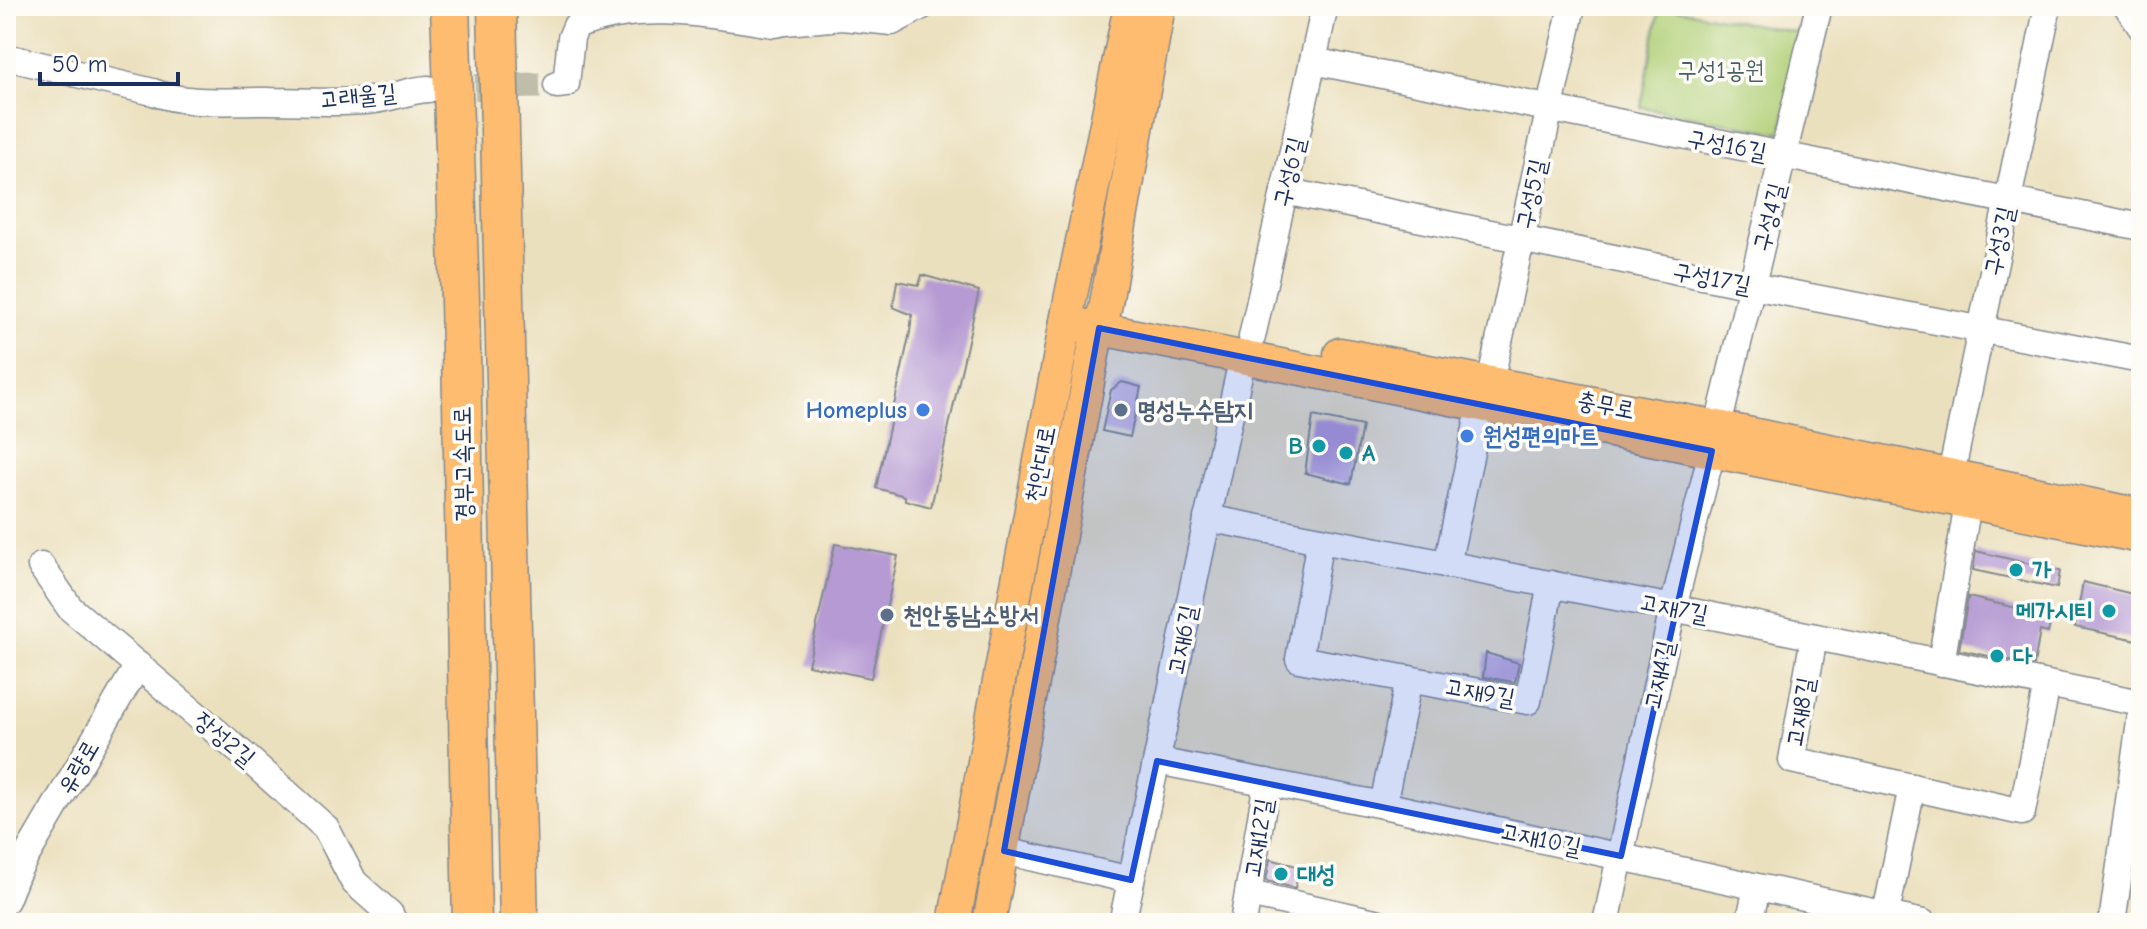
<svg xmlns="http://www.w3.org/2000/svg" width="2147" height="929" viewBox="0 0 2147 929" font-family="'Comic Neue','Poor Story',sans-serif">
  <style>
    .green { fill: #b0cf76; stroke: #667f6a; stroke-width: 2 }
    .building { fill: #b59ad3 }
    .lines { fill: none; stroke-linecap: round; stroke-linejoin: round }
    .minor-tunnel { stroke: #c1bdab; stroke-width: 26; stroke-dasharray: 26 13; stroke-linecap: butt }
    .minor-casing { stroke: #83888e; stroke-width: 29 }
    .major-casing { stroke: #83888e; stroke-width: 35 }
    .highway-casing { stroke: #83888e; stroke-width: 41 }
    .minor { stroke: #fff; stroke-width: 26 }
    .major { stroke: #febc70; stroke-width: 32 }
    .highway { stroke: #febc70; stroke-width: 38 }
    .marked { fill: #1d4ed8; fill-opacity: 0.2; stroke: #1d4ed8; stroke-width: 6; stroke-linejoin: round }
    .shop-dot { fill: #3f7fe0; stroke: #fdfcf7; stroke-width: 3 }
    .service-dot { fill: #5c6f8a; stroke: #fdfcf7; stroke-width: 3 }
    .culture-dot { fill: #0f9aa8; stroke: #fdfcf7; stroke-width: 3 }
    .labels { text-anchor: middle; stroke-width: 7; stroke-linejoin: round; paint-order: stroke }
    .park-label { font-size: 24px; fill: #485f65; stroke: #fdfcf7 }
    .street-label { font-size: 24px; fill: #1b2f5e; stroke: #fdfcf7 }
    .shop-label { font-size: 24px; font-weight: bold; fill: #366cbe; stroke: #fdfcf7; text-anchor: end }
    .service-label { font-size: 24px; font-weight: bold; fill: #4e5e75; stroke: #fdfcf7; text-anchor: start }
    .culture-label { font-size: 24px; font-weight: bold; fill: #0d838f; stroke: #fdfcf7; text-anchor: start }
  </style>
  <rect width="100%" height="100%" fill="#fdfcf7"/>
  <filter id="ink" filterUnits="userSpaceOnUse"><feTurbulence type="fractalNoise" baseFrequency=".0125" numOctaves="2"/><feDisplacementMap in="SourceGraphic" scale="16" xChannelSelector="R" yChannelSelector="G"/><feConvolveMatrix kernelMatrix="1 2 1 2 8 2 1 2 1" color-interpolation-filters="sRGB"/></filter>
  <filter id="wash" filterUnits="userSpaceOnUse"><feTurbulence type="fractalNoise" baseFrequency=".006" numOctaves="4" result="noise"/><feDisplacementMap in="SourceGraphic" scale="32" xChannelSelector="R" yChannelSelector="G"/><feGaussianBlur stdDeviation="1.8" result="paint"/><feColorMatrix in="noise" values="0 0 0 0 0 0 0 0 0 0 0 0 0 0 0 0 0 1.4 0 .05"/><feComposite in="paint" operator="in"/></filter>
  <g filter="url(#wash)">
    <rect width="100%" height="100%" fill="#ebe0be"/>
    <polygon class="green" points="1660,6 1800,33 1781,133 1641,107"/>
    <g id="blocks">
      <g class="building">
        <polygon points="922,275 979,291 931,507 905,500 905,496 876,488 910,332 912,315 893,307 897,281 919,285"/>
        <polygon points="1122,382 1141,387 1130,437 1102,431 1111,390"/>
        <polygon points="1313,416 1362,426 1351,484 1305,473"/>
        <polygon points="835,544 898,556 871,678 808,665"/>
        <polygon points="1976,551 2060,571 2057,588 1973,570"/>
        <polygon points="2083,582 2141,596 2141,641 2075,627"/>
        <polygon points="1968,597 2052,616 2048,633 2040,631 2034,665 1959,650"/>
        <polygon points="1486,653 1519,663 1515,682 1483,677"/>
        <polygon points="1270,859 1300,867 1295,888 1266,881"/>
      </g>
    </g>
  </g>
  <g filter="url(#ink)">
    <use href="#blocks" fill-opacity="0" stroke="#83888e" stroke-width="2"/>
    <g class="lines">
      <polyline class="minor-tunnel" points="436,88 557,85"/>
      <g class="minor-casing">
        <g id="minor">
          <polyline points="2127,6 2141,27"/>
          <path d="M6,57L153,92C189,106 231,100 269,101C303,101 339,104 374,100C392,98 409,90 428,89"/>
          <polyline points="1313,61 2141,227"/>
          <path d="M557,85L566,84L571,38L576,26C641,0 707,14 774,24L785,22L842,17L892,22L922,6"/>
          <polyline points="1284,191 1752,286 2141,360"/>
          <polyline points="1252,337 1325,6"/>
          <polyline points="1490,383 1572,6"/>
          <polyline points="1951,475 2048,6"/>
          <polyline points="1207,518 1673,608 2141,703"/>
          <polyline points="1320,540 1299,659 1528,701 1551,584"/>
          <polyline points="1447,565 1481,405"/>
          <polyline points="41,566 70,608 244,755 326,828 354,882 390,914 394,923"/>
          <polyline points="1814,637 1792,760 2022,812 2047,684"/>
          <polyline points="1941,663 1968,503"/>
          <polyline points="1157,761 1383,805 1923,923"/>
          <polyline points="1383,805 1409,679"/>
          <polyline points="1004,851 1131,880"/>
          <polyline points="6,861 18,870 6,900"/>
          <polyline points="18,870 138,665"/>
          <polyline points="1249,894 1379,923"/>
          <path d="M1122,923C1163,735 1200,545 1243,357"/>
          <polyline points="1243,923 1267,782"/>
          <polyline points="1606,923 1673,608 1712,451 1819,6"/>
          <polyline points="1749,923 1757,888"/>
          <polyline points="1884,923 1912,787"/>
          <polyline points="2112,923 2141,715"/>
        </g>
      </g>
      <g class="major-casing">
        <g id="major">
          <polyline points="1066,322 2141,537"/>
          <polyline points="1340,354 1718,427 2126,512"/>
          <polyline points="954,923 1070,300 1130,6"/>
          <polyline points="989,923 1095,344 1105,309 1159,6"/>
        </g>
      </g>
      <g class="highway-casing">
        <g id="highway">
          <polyline points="450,6 460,299 472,923"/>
          <polyline points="497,6 519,923"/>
        </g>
      </g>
      <use href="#minor" class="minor"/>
      <use href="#major" class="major"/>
      <use href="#highway" class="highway"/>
    </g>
  </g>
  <path class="marked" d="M1099,328L1712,451L1621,856L1157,761L1131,880L1004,851Z"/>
  <g class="shop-dot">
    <circle cx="923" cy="410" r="8"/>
    <circle cx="1467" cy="436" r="8"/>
  </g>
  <g class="service-dot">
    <circle cx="1121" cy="410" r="8"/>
    <circle cx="887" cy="615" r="8"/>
  </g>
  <g class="culture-dot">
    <circle cx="1319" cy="446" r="8"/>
    <circle cx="1346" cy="453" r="8"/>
    <circle cx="2016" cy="570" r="8"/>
    <circle cx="2109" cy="611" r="8"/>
    <circle cx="1997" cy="656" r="8"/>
    <circle cx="1281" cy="874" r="8"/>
  </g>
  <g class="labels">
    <g class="park-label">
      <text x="1721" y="78">구성1공원</text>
    </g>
    <g class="street-label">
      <text transform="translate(358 96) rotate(-6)" y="8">고래울길</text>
      <text transform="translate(1727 145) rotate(11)" y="8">구성16길</text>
      <text transform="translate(1289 172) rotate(-77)" y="8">구성6길</text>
      <text transform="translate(1531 194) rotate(-78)" y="8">구성5길</text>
      <text transform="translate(1769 217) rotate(-76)" y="8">구성4길</text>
      <text transform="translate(1999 241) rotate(-78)" y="8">구성3길</text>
      <text transform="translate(1712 278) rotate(11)" y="8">구성17길</text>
      <text transform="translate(1606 405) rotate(11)" y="8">충무로</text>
      <text transform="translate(463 464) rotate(-91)" y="8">경부고속도로</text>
      <text transform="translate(1040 464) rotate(-79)" y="8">천안대로</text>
      <text transform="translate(1674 608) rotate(11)" y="8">고재7길</text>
      <text transform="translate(1182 640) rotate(-79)" y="8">고재6길</text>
      <text transform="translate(1659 675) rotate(-78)" y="8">고재4길</text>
      <text transform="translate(1480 692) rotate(10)" y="8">고재9길</text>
      <text transform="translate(1800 712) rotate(-80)" y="8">고재8길</text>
      <text transform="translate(225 739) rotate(40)" y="8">장성2길</text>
      <text transform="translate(78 767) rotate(-60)" y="8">유량로</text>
      <text transform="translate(1258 838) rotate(-81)" y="8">고재12길</text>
      <text transform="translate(1541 839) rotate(12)" y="8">고재10길</text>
    </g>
    <g class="shop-label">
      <text x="907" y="418">Homeplus</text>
      <text x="1483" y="444" text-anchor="start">원성편의마트</text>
    </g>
    <g class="service-label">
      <text x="1137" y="418">명성누수탐지</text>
      <text x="903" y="623">천안동남소방서</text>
    </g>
    <g class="culture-label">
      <text x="1303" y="454" text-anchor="end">B</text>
      <text x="1362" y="461">A</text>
      <text x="2032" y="578">가</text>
      <text x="2093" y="619" text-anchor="end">메가시티</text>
      <text x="2013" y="664">다</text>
      <text x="1297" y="882">대성</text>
    </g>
  </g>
  <rect width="2147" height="929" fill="none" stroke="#fdfcf7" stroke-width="32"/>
  <path d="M40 72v12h138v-12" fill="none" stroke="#1b2f5e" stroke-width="4"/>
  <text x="52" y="72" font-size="24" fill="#1b2f5e" stroke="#fdfcf7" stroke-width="6" paint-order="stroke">50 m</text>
</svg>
